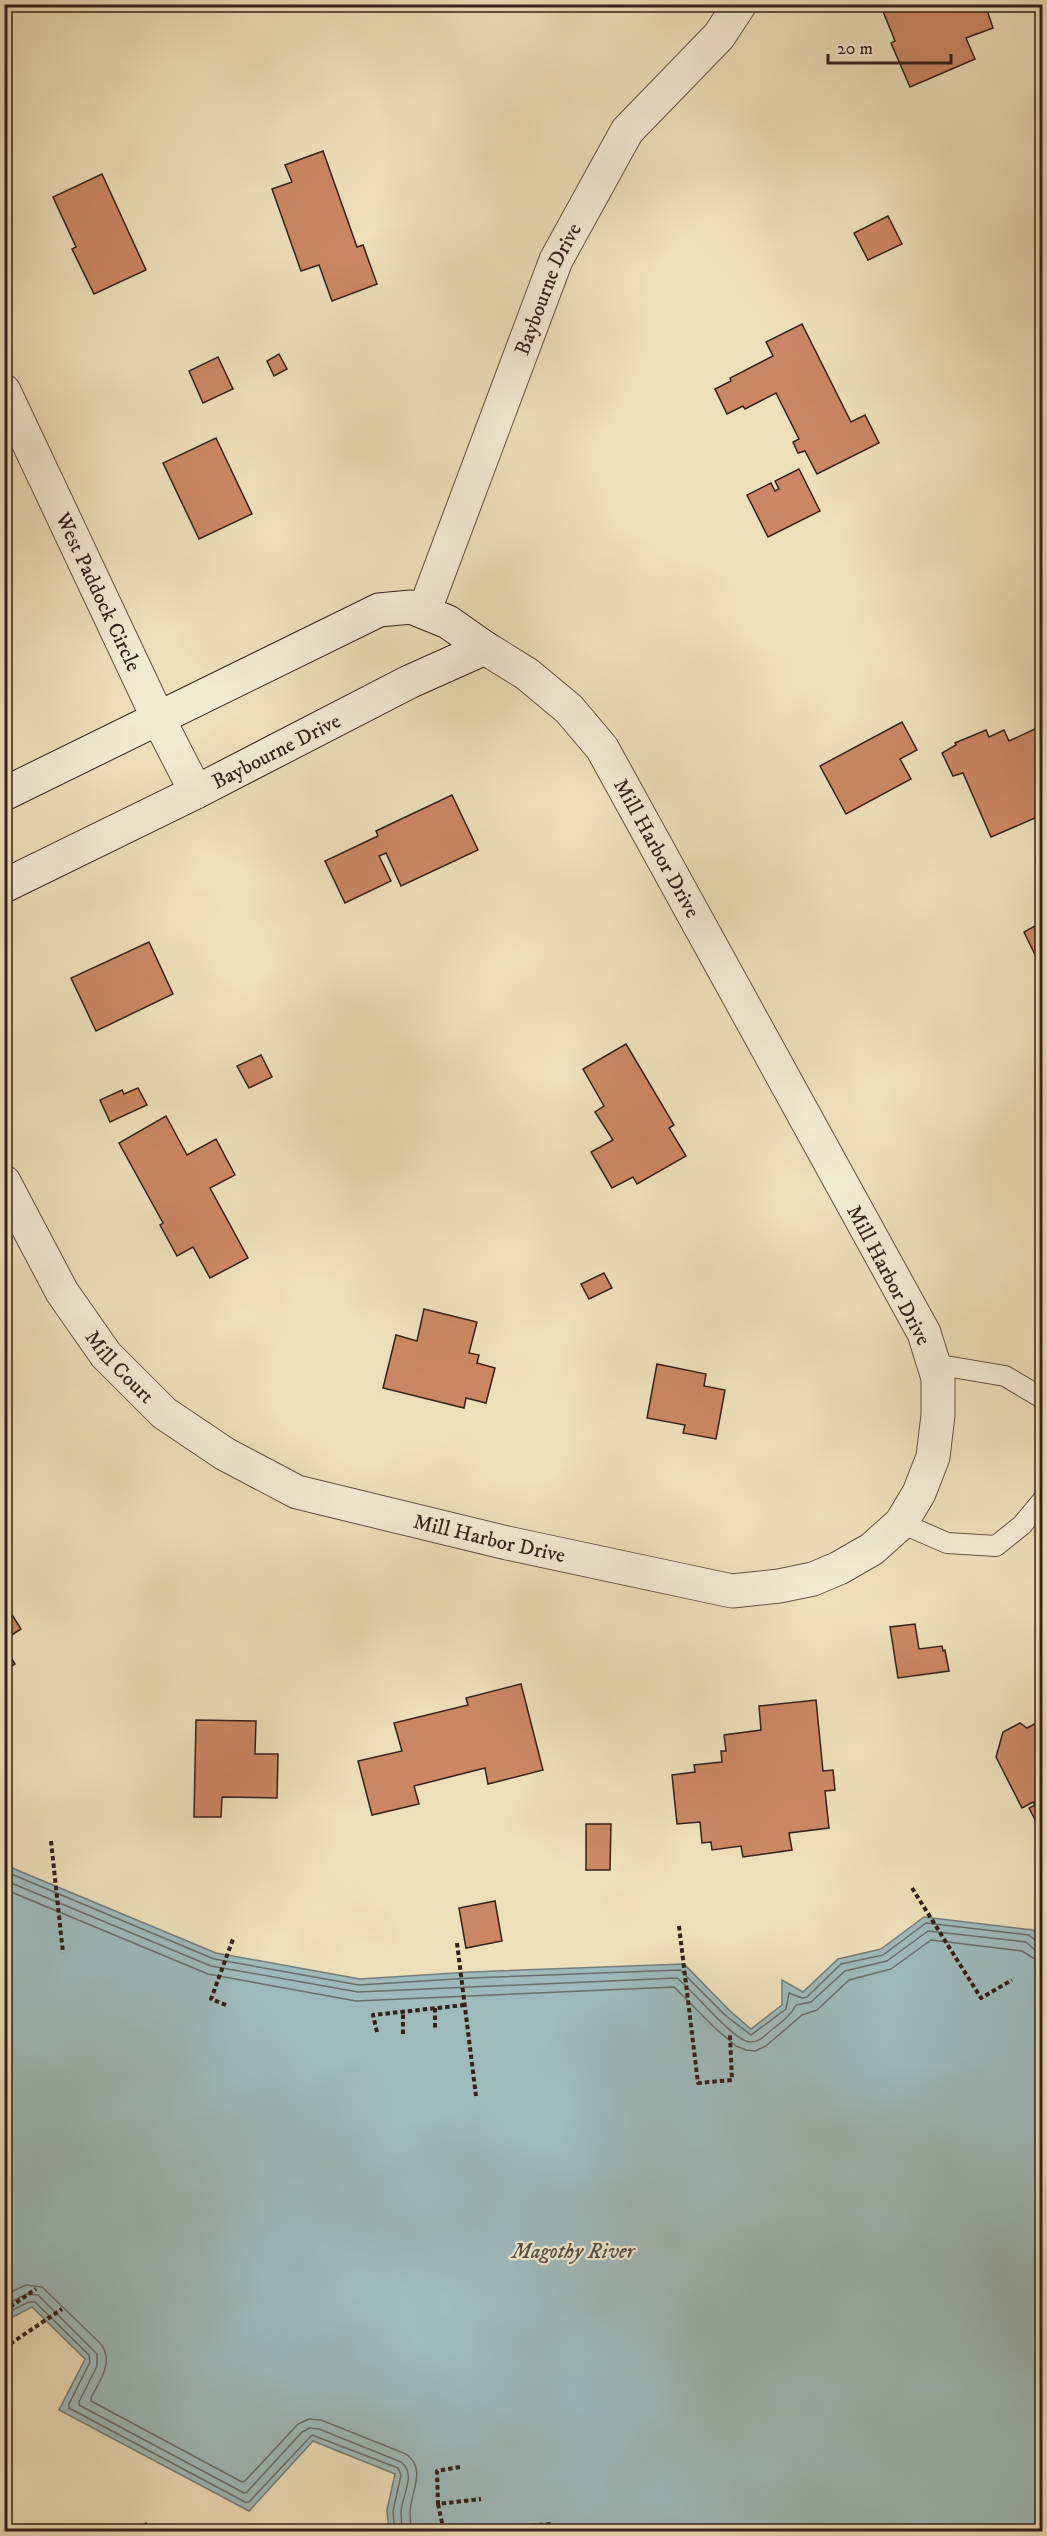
<svg xmlns="http://www.w3.org/2000/svg" width="1047" height="2536" viewBox="0 0 1047 2536" font-family="'IM FELL DW Pica',serif">
  <style>
    .water { fill: #9ebabb; stroke: #747d7b; stroke-width: 1.5 }
    .lines { fill: none; stroke-linecap: round; stroke-linejoin: round }
    .shore { stroke: #696e6a; stroke-width: 1.5 }
    .building { fill: #cb8763; stroke: #34211a; stroke-width: 1.5 }
    .lane-casing { stroke: #625042; stroke-width: 22 }
    .street-casing { stroke: #625042; stroke-width: 35 }
    .secondary-casing { stroke: #34211a; stroke-width: 35 }
    .path { stroke: #34211a; stroke-width: 4; stroke-dasharray: 4.5 3; stroke-linecap: butt }
    .lane { stroke: #f3ead2; stroke-width: 20 }
    .street { stroke: #f3ead2; stroke-width: 33 }
    .secondary { stroke: #f3ead2; stroke-width: 33 }
    .labels { text-anchor: middle; stroke-width: 4.5; stroke-linejoin: round; paint-order: stroke }
    .street-label { font-size: 21px; fill: #34211a; stroke: #f3ead2 }
    .water-label { font-size: 22px; font-style: italic; fill: #544f4a; stroke: #f3ead2 }
  </style>
  <rect width="100%" height="100%" fill="#eddfba"/>
  <filter id="stains"><feTurbulence type="fractalNoise" baseFrequency=".00333" numOctaves="4"/><feColorMatrix values="0 0 0 0 .2 0 0 0 0 .09 0 0 0 0 .02 0 0 0 .5 -.17"/></filter>
  <radialGradient id="worn" r=".72"><stop offset=".6" stop-color="#630" stop-opacity="0"/><stop offset="1" stop-color="#630" stop-opacity=".3"/></radialGradient>
  <polygon class="water" points="5,1865 216,1953 360,1979 471,1972 684,1964 730,2011 751,2029 782,2005 782,1980 803,1992 838,1959 881,1949 924,1917 1033,1930 1042,1939 1042,2531 389,2531 387,2510 395,2474 313,2441 249,2511 59,2410 85,2359 32,2307 5,2321"/>
  <g class="lines">
    <g class="shore">
      <polyline points="4,1871 214,1959 359,1985 471,1978 680,1970 726,2016 751,2035 786,2009 789,1993 802,1998 807,1997 841,1964 883,1955 926,1923 1029,1935 1037,1942 1042,1943"/>
      <path d="M4,1880L211,1966L358,1992L677,1978C693,1990 733,2041 750,2042C760,2043 767,2033 774,2028C783,2021 791,2015 796,2005L811,2002L845,1971L887,1961L928,1931L1026,1942L1034,1949L1042,1950"/>
      <polyline points="4,1889 208,1974 356,2001 674,1987 715,2028 736,2046 746,2050 755,2051 766,2046 802,2015 817,2010 849,1980 891,1969 931,1940 1022,1951 1033,1958 1042,1959"/>
      <path d="M4,2295L26,2285L42,2287L100,2343C115,2361 100,2380 91,2398V2401L242,2482L245,2481L298,2424L309,2419L321,2420L406,2454C427,2469 411,2491 410,2512C410,2518 411,2525 411,2532"/>
      <path d="M4,2305L27,2294L38,2295L97,2354V2366L79,2402V2405L244,2493L247,2492L302,2432L310,2428L319,2429L401,2462C417,2474 402,2495 401,2512C401,2518 402,2525 402,2532"/>
      <polyline points="4,2314 29,2302 35,2302 89,2355 90,2362 69,2404 69,2408 245,2502 249,2502 312,2435 398,2468 401,2475 393,2511 395,2532"/>
    </g>
  </g>
  <g class="building">
    <polygon points="880,4 985,4 993,28 966,38 975,59 910,87 891,43 895,41"/>
    <polygon points="323,151 357,247 363,245 377,284 332,301 319,265 301,271 272,189 292,182 285,165"/>
    <polygon points="102,174 146,270 94,294 72,249 76,247 53,197"/>
    <polygon points="888,216 902,244 868,260 854,233"/>
    <polygon points="802,324 851,422 865,415 879,443 817,474 805,451 798,453 793,442 799,439 776,393 745,409 743,406 727,414 715,389 731,381 730,378 773,356 766,342"/>
    <polygon points="279,354 287,369 274,376 267,361"/>
    <polygon points="218,357 233,389 203,403 189,371"/>
    <polygon points="1037,425 1042,425 1042,486"/>
    <polygon points="216,438 252,514 199,539 163,463"/>
    <polygon points="799,469 820,511 768,537 747,495 771,483 775,491 779,489 775,481"/>
    <polygon points="902,722 917,750 900,759 911,779 846,814 820,766"/>
    <polygon points="1039,727 1042,735 1042,815 991,837 963,773 953,776 942,753 956,745 955,743 986,730 989,737 1004,730 1009,741"/>
    <polygon points="452,795 478,850 401,886 386,853 379,856 391,881 345,903 325,861 378,836 376,831"/>
    <polygon points="1042,922 1042,969 1024,932"/>
    <polygon points="149,942 173,994 96,1031 71,978"/>
    <polygon points="626,1044 674,1125 669,1128 686,1156 637,1184 633,1177 612,1188 591,1152 613,1140 595,1112 604,1106 583,1069"/>
    <polygon points="261,1055 272,1077 249,1088 237,1066"/>
    <polygon points="138,1088 147,1105 110,1122 100,1100 122,1090 124,1094"/>
    <polygon points="166,1116 187,1155 216,1139 235,1175 210,1188 248,1258 210,1278 193,1247 177,1256 160,1225 163,1223 119,1143"/>
    <polygon points="604,1273 612,1288 589,1299 581,1284"/>
    <polygon points="424,1309 477,1322 469,1353 479,1355 477,1363 495,1368 486,1403 466,1398 464,1408 383,1388 396,1335 417,1341"/>
    <polygon points="657,1364 706,1374 704,1386 725,1390 716,1439 683,1433 685,1425 647,1418"/>
    <polygon points="4,1602 21,1629 4,1640"/>
    <polygon points="915,1624 919,1649 942,1646 943,1651 945,1650 949,1671 898,1678 890,1627"/>
    <polygon points="4,1646 15,1664 4,1671"/>
    <polygon points="521,1684 543,1770 488,1784 485,1768 414,1786 419,1804 372,1815 358,1761 402,1751 394,1723 468,1705 466,1698"/>
    <polygon points="816,1700 823,1771 833,1770 835,1790 825,1791 829,1828 789,1833 792,1850 743,1857 741,1846 712,1850 711,1842 702,1843 700,1822 677,1824 672,1775 695,1772 694,1765 722,1762 721,1751 726,1751 724,1735 761,1730 759,1706"/>
    <polygon points="196,1720 256,1721 255,1754 278,1754 277,1798 222,1797 221,1817 194,1817"/>
    <polygon points="1042,1720 1042,1833 1029,1808 1035,1805 1033,1802 1022,1808 996,1757 1003,1732 1020,1723 1027,1728"/>
    <polygon points="586,1824 611,1824 610,1870 586,1870"/>
    <polygon points="495,1901 502,1941 466,1948 459,1908"/>
    <polygon points="146,2523 151,2532 131,2532"/>
  </g>
  <g class="lines">
    <g class="lane-casing">
      <g id="lane">
        <polyline points="934,1364 1005,1376 1042,1398"/>
        <polyline points="901,1523 947,1543 996,1546 1022,1525 1042,1501"/>
      </g>
    </g>
    <g class="street-casing">
      <g id="street">
        <path id="s1" d="M4,391L158,718L196,792"/>
        <path id="s2" d="M424,612L556,260L627,131L719,36L740,4"/>
        <path id="s3" d="M4,1182L62,1292L106,1355L164,1413L225,1454L297,1492L507,1543L732,1591L779,1586L813,1579L839,1568L872,1549L901,1523L919,1493L933,1457L938,1415V1378L924,1333L602,748L569,709L527,674L485,648"/>
      </g>
    </g>
    <g class="secondary-casing">
      <polyline id="secondary" points="4,794 379,610 411,607 448,622 485,648 409,682 196,792 4,886"/>
    </g>
    <g class="path">
      <polyline points="51,1841 63,1953"/>
      <polyline points="912,1888 981,1998 1012,1980"/>
      <polyline points="679,1926 698,2083 732,2080 730,2035"/>
      <polyline points="457,1943 476,2096"/>
      <polyline points="226,2005 211,1999 233,1939"/>
      <polyline points="435,2008 435,2028"/>
      <polyline points="377,2032 373,2015 465,2005"/>
      <polyline points="403,2034 403,2011"/>
      <polyline points="4,2311 36,2289"/>
      <polyline points="4,2348 62,2309"/>
      <polyline points="460,2467 437,2471 438,2504 481,2499"/>
      <polyline points="438,2504 444,2532"/>
      <polyline points="449,2532 553,2524"/>
    </g>
    <use href="#lane" class="lane"/>
    <use href="#street" class="street"/>
    <use href="#secondary" class="secondary"/>
  </g>
  <g class="labels">
    <g class="street-label">
      <text dy="7" stroke="none"><textPath href="#s2" startOffset="346">Baybourne Drive</textPath></text>
      <text dy="7" stroke="none"><textPath href="#s1" startOffset="222">West Paddock Circle</textPath></text>
      <text transform="translate(276 751) rotate(-27)" y="7">Baybourne Drive</text>
      <text transform="translate(657 848) rotate(61)" y="7">Mill Harbor Drive</text>
      <text transform="translate(889 1275) rotate(62)" y="7">Mill Harbor Drive</text>
      <text dy="7" stroke="none"><textPath href="#s3" startOffset="219">Mill Court</textPath></text>
      <text dy="7" stroke="none"><textPath href="#s3" startOffset="636">Mill Harbor Drive</textPath></text>
    </g>
    <g class="water-label">
      <text x="573" y="2258">Magothy River</text>
    </g>
  </g>
  <rect width="1047" height="2536" fill="none" stroke="#eddfba" stroke-width="24"/>
  <rect x="6" y="6" width="1035" height="2524" fill="none" stroke="#34211a" stroke-width="3"/>
  <rect x="12" y="12" width="1023" height="2512" fill="none" stroke="#34211a" stroke-width="1.5"/>
  <path d="M828 54v9h123v-9" fill="none" stroke="#34211a" stroke-width="3"/>
  <text x="837" y="54" font-size="18" fill="#34211a" stroke="#f3ead2" stroke-width="4.5" paint-order="stroke">20 m</text>
  <rect width="100%" height="100%" filter="url(#stains)"/>
  <rect width="100%" height="100%" fill="url(#worn)"/>
</svg>
